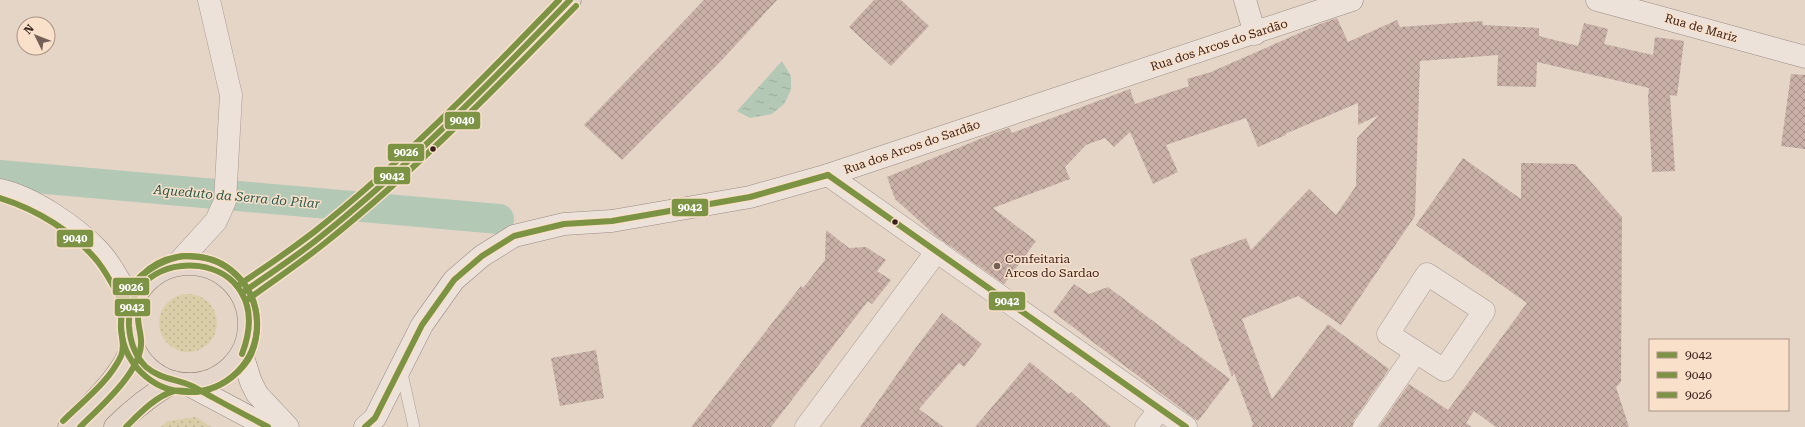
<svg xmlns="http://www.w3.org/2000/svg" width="1805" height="427" viewBox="0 0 1805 427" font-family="'Roboto Serif',serif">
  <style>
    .grass { fill: url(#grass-dots) }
    .water { fill: url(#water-ripples) }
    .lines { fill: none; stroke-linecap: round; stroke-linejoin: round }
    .canal { stroke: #b4c8b6; stroke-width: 30 }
    .building { fill: url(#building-cross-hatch) }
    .lane-casing { stroke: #a99a91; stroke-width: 12 }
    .street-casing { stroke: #a99a91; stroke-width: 23 }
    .secondary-casing { stroke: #998a81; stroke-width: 23 }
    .primary-casing { stroke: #8e8078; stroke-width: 23 }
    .lane { stroke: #ece2da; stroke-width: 11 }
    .street { stroke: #ece2da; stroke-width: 22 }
    .secondary { stroke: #ece2da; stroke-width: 22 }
    .primary { stroke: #e4d6ca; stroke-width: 22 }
    .bus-1-casing { stroke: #f8e0ca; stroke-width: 9 }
    .bus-2-casing { stroke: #f8e0ca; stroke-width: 9 }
    .bus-3-casing { stroke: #f8e0ca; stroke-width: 9 }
    .bus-1 { stroke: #7b9343; stroke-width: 6 }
    .bus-2 { stroke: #7b9343; stroke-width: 6 }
    .bus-3 { stroke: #7b9343; stroke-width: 6 }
    .bus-dot { fill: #372119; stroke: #f8e0ca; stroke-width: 1.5 }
    .poi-dot { fill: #746056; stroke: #f8e0ca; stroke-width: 1.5 }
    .labels { text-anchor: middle; stroke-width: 3; stroke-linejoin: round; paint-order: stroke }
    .street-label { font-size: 12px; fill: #372119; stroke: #f8e0ca }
    .poi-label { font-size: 12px; fill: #372119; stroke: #f8e0ca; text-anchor: start }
    .water-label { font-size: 13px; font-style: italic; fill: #27594a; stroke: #f8e0ca }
    .line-badge { stroke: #f8e0ca; stroke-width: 1.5 }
    .badge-label { font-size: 11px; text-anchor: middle; font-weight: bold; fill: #fff }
  </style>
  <defs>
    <pattern id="grass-dots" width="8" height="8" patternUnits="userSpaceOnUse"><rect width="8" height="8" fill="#d9cea7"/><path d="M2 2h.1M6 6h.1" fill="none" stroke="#bbb18f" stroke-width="1.8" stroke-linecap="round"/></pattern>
    <pattern id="water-ripples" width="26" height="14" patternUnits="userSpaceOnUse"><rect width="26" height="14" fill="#b4c8b6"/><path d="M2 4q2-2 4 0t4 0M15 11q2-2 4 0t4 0" fill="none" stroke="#9bac9c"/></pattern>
    <pattern id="building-cross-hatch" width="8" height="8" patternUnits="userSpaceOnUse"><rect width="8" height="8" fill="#c9b1a8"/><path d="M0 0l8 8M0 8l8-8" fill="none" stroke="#a49088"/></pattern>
  </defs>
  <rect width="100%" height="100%" fill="#e5d5c7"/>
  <g class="grass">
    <circle cx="188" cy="323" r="29"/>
    <polygon points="196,417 211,427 161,427 168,421"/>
  </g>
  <polygon class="water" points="782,61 791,76 791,90 784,104 772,114 750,118 737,111"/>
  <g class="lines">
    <polyline class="canal" points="0,175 499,219"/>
  </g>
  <g class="building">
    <polygon points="704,0 777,0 721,61 622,160 584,125"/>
    <polygon points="874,0 901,0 929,26 891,66 849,27"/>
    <polygon points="1337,18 1348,42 1397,20 1400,27 1482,21 1483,25 1539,28 1539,36 1578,46 1584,23 1608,29 1604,44 1653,55 1655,37 1684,41 1677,96 1670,95 1675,171 1652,172 1648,96 1649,88 1537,62 1536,87 1497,86 1498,55 1420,61 1415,216 1341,325 1298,296 1242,319 1272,399 1328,324 1389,369 1354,420 1352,427 1251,427 1253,424 1234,373 1232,377 1190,259 1246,238 1251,250 1309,189 1336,215 1356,186 1357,138 1379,115 1358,125 1358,103 1285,134 1286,135 1258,147 1246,118 1166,145 1178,172 1153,184 1130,132 1114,147 1105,138 1086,145 1065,167 1070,179 993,208 1036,241 1004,284 936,236 895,199 887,177 997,132 1009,128 1012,133 1130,89 1135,104 1189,86 1187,79 1211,72 1320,24"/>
    <polygon points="1791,74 1805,75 1805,149 1781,146"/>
    <polygon points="1463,158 1521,199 1521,163 1575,164 1622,217 1621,382 1616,387 1629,427 1496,427 1474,411 1466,423 1472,427 1379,427 1409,384 1448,410 1527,303 1416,225"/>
    <polygon points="826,230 849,248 866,247 886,260 877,271 891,280 872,304 868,301 771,427 691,427 801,286 803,288 825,260"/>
    <polygon points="1074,284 1089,294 1108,287 1230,379 1198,421 1053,312"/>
    <polygon points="942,313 982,344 964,367 959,363 919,409 944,427 860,427 914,350"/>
    <polygon points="596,350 604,398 560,406 551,358"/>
    <polygon points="1030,362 1069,394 1071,392 1111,427 975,427"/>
  </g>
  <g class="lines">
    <g class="lane-casing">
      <polyline id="lane" points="401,369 414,427"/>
    </g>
    <g class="street-casing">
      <g id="street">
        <polyline points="828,175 1186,427"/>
        <polyline points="176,265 216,221 225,201 231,95 209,0"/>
        <polygon points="1427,274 1484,311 1444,370 1388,334"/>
        <polyline points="806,427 937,251"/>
        <polyline points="1146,427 1160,409"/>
        <polyline points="1364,427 1416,352"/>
      </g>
    </g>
    <g class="secondary-casing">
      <g id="secondary">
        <polyline points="1245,0 1255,34"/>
        <polyline points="1597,0 1805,57"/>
        <path d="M0,190C33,197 76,227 99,251C113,266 122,286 132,303"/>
        <polyline points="242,354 251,382 257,394 288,427"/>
        <polyline points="187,384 268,427"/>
        <polyline points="365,427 375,418 422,325 454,280 482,256 514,236 564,224 612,221 750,197 828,175 1352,0"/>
      </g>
    </g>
    <g class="primary-casing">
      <g id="primary">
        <circle cx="189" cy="324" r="60"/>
        <path d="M242,293C268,275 295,257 320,237C409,165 491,82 570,0"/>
        <path d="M69,427C93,401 120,379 133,345"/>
        <path d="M115,427C133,409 151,395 173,382"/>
      </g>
    </g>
    <use href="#lane" class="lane"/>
    <use href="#street" class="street"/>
    <use href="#secondary" class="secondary"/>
    <use href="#primary" class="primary"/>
    <g class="bus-1-casing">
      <g id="bus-1">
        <polyline points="828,175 1186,427"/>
        <path d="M242,293C268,275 294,258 319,238C409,166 490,83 570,0"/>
        <path d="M242,354C283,247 125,236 129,326C130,341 135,356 146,367C159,378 173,379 187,384C196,387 204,393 212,397C230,407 249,417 268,427"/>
        <polyline points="365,427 375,418 422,325 454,280 482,256 514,236 564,224 612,221 750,197 828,175"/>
      </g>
    </g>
    <g class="bus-2-casing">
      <g id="bus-2">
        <path d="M0,198C36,209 74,232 98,262C109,276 116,292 125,307"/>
        <circle cx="189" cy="324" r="68"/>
        <path d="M247,300C273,281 300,263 325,243C415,171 496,88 576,6"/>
        <path d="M80,427C100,407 139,374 141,345C142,336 138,327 138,317"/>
      </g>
    </g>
    <g class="bus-3-casing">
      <g id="bus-3">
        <path d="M237,286C263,269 289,251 314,232C402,162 481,81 559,0"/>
        <path d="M63,421C83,401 109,382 121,356C125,347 122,339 121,329C120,313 125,290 138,279C151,267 166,259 183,256C188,256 194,257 198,257C231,260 255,288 257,320C258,332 255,349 248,360C236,378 216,390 195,392C189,392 180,389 174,391C156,396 139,414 126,427"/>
      </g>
    </g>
    <use href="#bus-1" class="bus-1"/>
    <use href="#bus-2" class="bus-2"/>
    <use href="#bus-3" class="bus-3"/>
  </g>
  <g class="bus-dot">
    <circle cx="433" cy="149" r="3.5"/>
    <circle cx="895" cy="222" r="3.5"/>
  </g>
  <circle class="poi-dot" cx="997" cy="266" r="4"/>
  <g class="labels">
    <g class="street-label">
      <text transform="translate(1701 28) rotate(16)" y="4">Rua de Mariz</text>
      <text transform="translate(1219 45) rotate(-18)" y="4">Rua dos Arcos do Sardão</text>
      <text transform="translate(912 147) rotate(-19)" y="4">Rua dos Arcos do Sardão</text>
    </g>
    <g class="poi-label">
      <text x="1005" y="263">Confeitaria<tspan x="1005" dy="14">Arcos do Sardao</tspan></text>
    </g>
    <g class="water-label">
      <text transform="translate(237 196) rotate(5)" y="5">Aqueduto da Serra do Pilar</text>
    </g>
  </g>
  <g class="line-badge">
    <rect x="444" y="111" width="37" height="19" rx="4" fill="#7b9343"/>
    <rect x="387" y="143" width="38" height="19" rx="4" fill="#7b9343"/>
    <rect x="373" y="166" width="38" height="19" rx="4" fill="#7b9343"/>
    <rect x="671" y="198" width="38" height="19" rx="4" fill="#7b9343"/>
    <rect x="56" y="229" width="38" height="19" rx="4" fill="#7b9343"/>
    <rect x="112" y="277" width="38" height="19" rx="4" fill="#7b9343"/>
    <rect x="988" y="291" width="38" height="20" rx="4" fill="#7b9343"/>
    <rect x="114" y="298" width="37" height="19" rx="4" fill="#7b9343"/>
  </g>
  <g class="badge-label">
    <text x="462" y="124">9040</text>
    <text x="406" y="156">9026</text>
    <text x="392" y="180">9042</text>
    <text x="690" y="211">9042</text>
    <text x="75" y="242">9040</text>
    <text x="131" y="291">9026</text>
    <text x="1007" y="305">9042</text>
    <text x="132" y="311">9042</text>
  </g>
  <rect x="1649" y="339" width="140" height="72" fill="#f8e0ca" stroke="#ab9483"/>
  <rect x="1657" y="352" width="20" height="6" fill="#7b9343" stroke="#ab9483"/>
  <text x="1685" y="359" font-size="12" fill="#372119">9042</text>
  <rect x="1657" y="372" width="20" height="6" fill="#7b9343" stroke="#ab9483"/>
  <text x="1685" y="379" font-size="12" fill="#372119">9040</text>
  <rect x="1657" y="392" width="20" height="6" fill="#7b9343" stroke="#ab9483"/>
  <text x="1685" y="399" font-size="12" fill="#372119">9026</text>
  <g transform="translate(36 36) rotate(313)"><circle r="19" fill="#f8e0ca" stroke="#ab9483"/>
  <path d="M0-3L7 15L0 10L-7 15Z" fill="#746056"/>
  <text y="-6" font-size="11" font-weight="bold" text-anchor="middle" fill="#372119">N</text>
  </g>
</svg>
